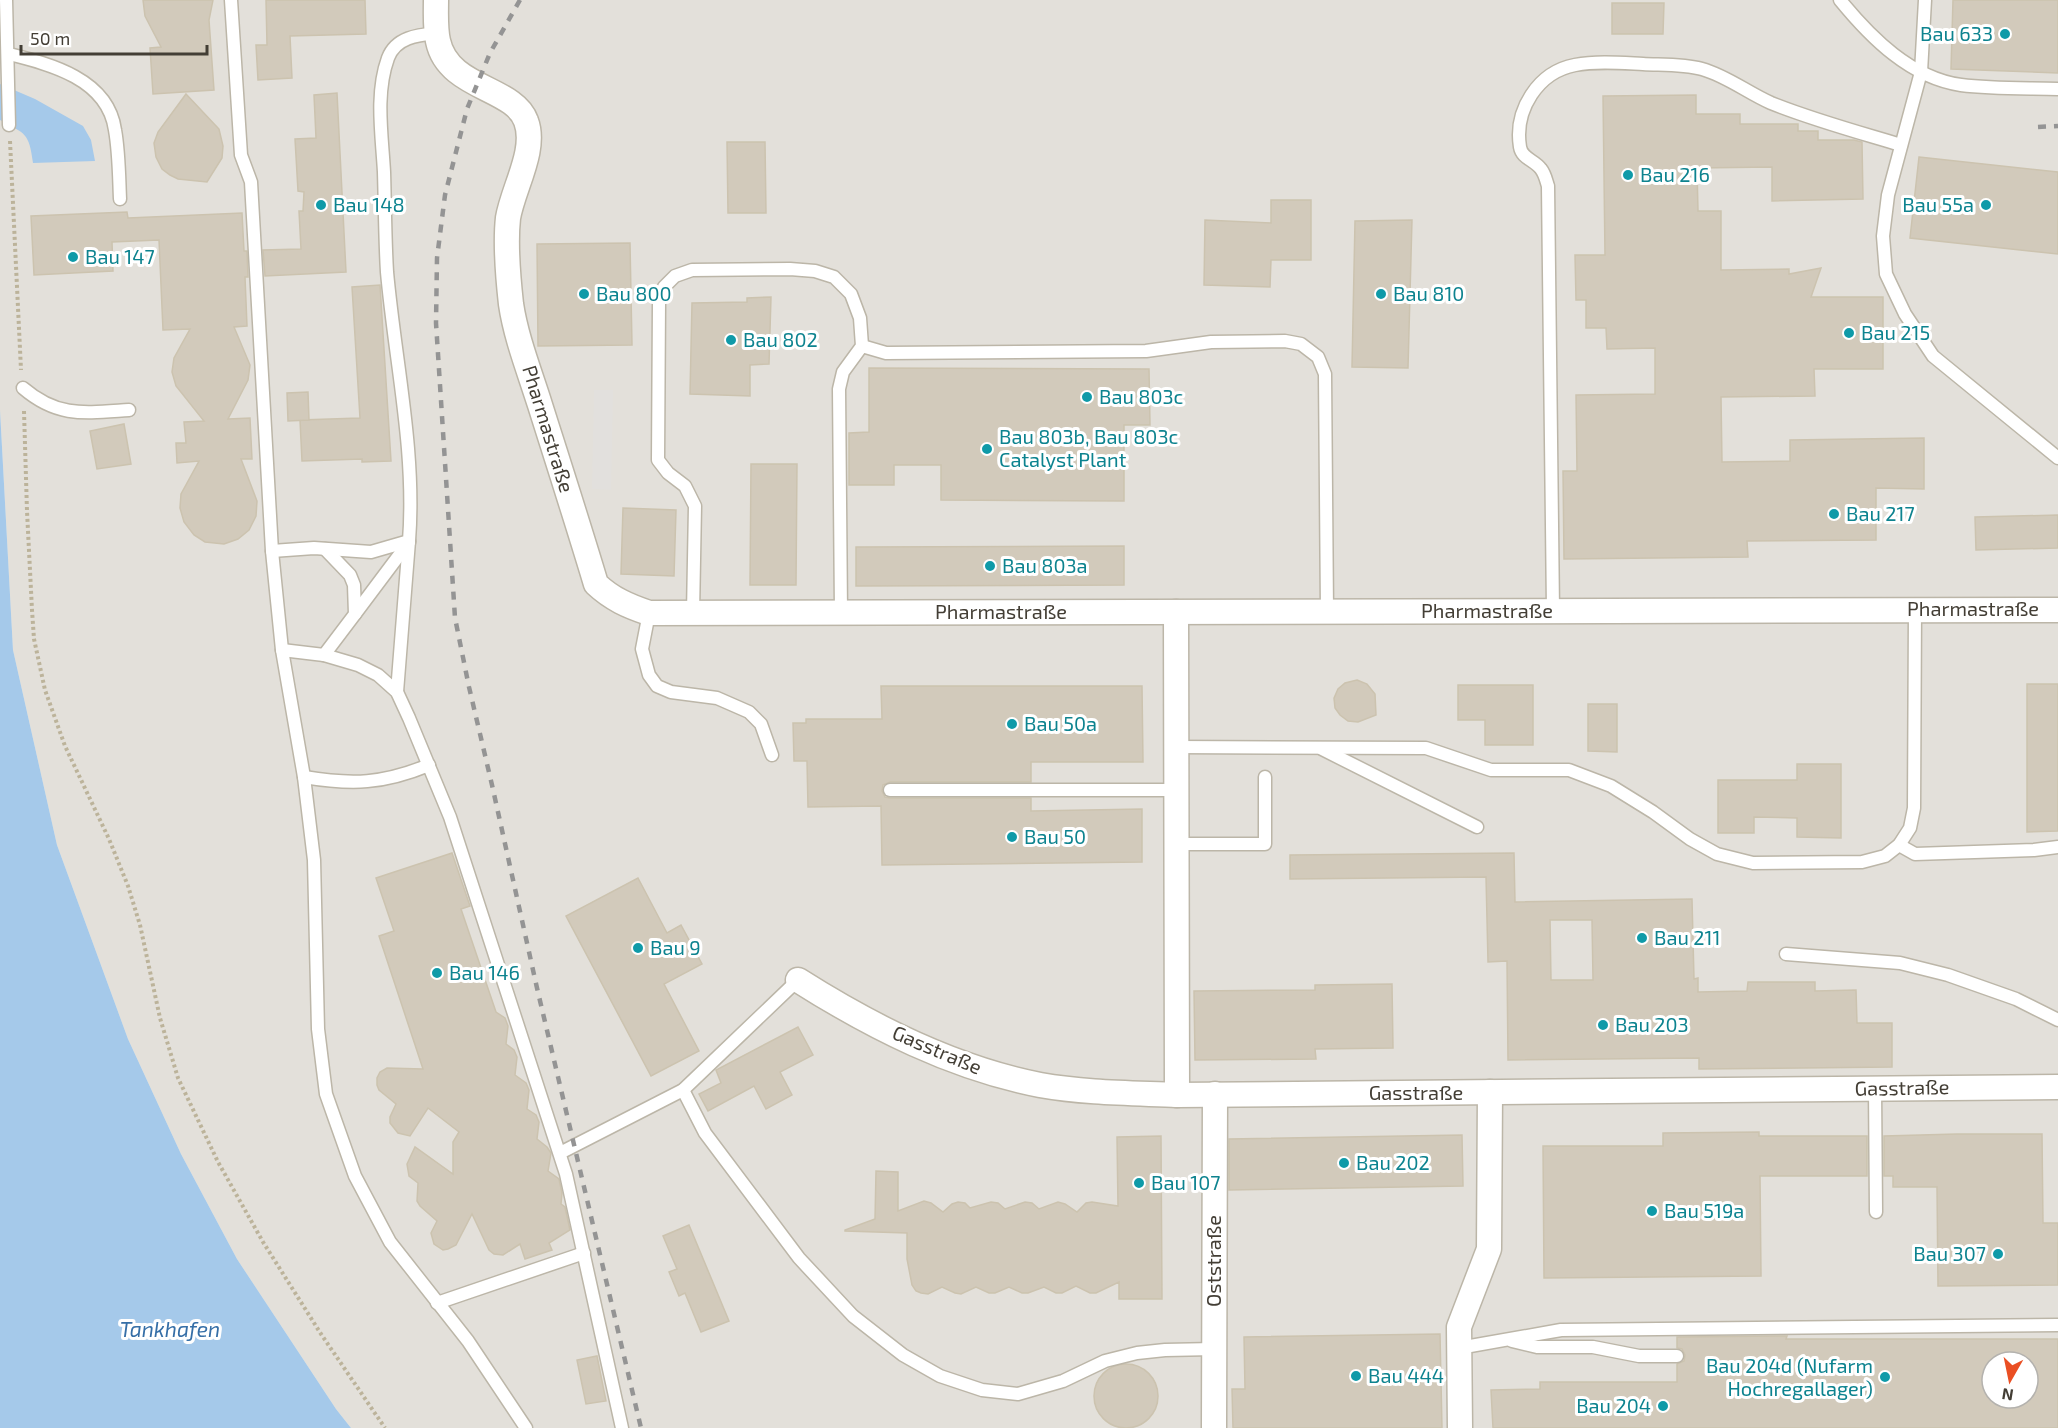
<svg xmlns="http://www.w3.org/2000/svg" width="2058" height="1428" viewBox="0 0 2058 1428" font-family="'Exo 2',sans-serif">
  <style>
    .industrial { fill: #e3e0da; fill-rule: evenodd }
    .parking { fill: #e2e0dd }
    .water { fill: #a5c9ea }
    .building { fill: #d2cabb; stroke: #ccc3af; stroke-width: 1.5; fill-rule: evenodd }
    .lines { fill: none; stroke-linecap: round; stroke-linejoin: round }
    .lane-casing { stroke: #bcb6a8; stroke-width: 15 }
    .street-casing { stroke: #bcb6a8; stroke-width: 27 }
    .path { stroke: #bcb39a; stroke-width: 4; stroke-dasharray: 3 3; stroke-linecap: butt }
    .lane { stroke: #fff; stroke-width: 12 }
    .street { stroke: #fff; stroke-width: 24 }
    .rail { stroke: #949494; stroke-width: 4.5; stroke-dasharray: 8 8; stroke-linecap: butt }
    .culture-dot { fill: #0f9aa8; stroke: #fff; stroke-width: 2 }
    .labels { text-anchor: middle; stroke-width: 6; stroke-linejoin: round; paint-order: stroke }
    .culture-label { font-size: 20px; fill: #0d838f; stroke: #fff; text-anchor: start }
    .street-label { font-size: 20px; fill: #433e35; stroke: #fff }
    .water-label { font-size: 21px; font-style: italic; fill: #366fa7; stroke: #fff }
  </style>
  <rect width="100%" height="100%" fill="#f1eee5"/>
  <path class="industrial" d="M0,0H2058V1428H351L336,1409L237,1259L181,1154L128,1039L57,845L13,650L0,410ZM1992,1362H2028V1398H1992Z"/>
  <polygon class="parking" points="594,390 613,390 611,490 592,489"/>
  <g class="water">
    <path d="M0,84L35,99L83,126L91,140L95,161L33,163C29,133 26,134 0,120Z"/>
    <polygon points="0,410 13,650 57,845 128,1039 181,1154 237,1259 336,1409 351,1428 0,1428"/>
  </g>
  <g class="building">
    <polygon points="143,0 213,0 209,20 214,90 153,94 150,48 161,47 145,16"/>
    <polygon points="266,0 365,0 366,34 290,36 292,78 258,80 256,45 267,45"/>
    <polygon points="1953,0 2058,0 2058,73 1951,69"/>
    <polygon points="1612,3 1664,3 1663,34 1612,34"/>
    <polygon points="337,93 346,272 265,276 263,250 301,249 299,211 303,211 304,192 298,191 295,139 316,138 314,95"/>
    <polygon points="186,94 219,129 223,146 222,158 207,182 178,179 170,175 162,169 156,157 154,143 158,132"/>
    <polygon points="1696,95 1696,114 1740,114 1740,124 1798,124 1798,131 1818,131 1818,140 1854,140 1862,142 1863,199 1772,201 1772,167 1697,168 1698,211 1721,211 1721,270 1789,269 1789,274 1821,268 1811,297 1883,297 1883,369 1814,369 1815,396 1721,397 1722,462 1790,461 1790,440 1924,438 1924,489 1876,488 1876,540 1747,541 1748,557 1564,559 1563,471 1577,471 1576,395 1655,394 1655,348 1607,349 1606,328 1586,328 1586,300 1576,300 1575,255 1605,255 1603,96"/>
    <polygon points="727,142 765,142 766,213 728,213"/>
    <polygon points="1919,157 2058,172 2058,254 1910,238"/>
    <polygon points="1271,200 1311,200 1311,260 1271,260 1270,287 1204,285 1205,220 1271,223"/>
    <polygon points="127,212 128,218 242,213 244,251 247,251 248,277 245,277 247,326 234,327 250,365 248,380 228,419 250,418 252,459 241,459 257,501 256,516 249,530 238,539 224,544 205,542 194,535 184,522 180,508 181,494 199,461 177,463 176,443 186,443 184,422 204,421 176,386 172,372 174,358 190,329 163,330 159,240 112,242 113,271 34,275 31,216"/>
    <polygon points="1412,220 1408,368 1352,367 1355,221"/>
    <polygon points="630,243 632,345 538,346 537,244"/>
    <polygon points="380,285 391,461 362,462 362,459 302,461 300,420 360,418 352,287"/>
    <polygon points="771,297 769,364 750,365 750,396 690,394 692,303 747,302 747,298"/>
    <polygon points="869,368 1149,369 1150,425 1124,425 1124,501 941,500 941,465 894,465 894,485 849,485 849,433 869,432"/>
    <polygon points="308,392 309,420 288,421 287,393"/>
    <polygon points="124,424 131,464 97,469 90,431"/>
    <polygon points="751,464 797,464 796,585 750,585"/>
    <polygon points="623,508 676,510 674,576 621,574"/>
    <polygon points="2058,515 2058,548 1976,550 1975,517"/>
    <polygon points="1124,546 1124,585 856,586 856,547"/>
    <polygon points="1357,680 1367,684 1375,694 1376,715 1358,722 1348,721 1340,715 1335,708 1334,698 1338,689 1345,683"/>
    <polygon points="2027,684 2058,684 2058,831 2027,832"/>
    <polygon points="1458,685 1533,685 1533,745 1485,745 1485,720 1458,720"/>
    <polygon points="881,686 1142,686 1143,762 1031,762 1031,782 890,782 883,785 882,791 885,797 890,798 1031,798 1031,811 1142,809 1142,862 882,865 881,806 808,807 807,761 794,761 793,723 806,723 806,719 882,719"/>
    <polygon points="1588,704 1617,704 1617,752 1588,751"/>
    <polygon points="1797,764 1841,764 1841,838 1797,837 1797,818 1754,817 1754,833 1718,833 1718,780 1797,780"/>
    <polygon points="452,853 470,906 461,909 496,1012 505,1018 508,1026 506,1044 514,1050 517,1057 515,1075 526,1083 529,1090 527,1109 536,1115 539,1122 537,1139 547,1147 551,1153 548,1171 559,1179 562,1193 561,1204 565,1207 570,1230 549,1243 552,1250 525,1259 520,1244 503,1255 494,1254 489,1250 472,1214 456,1245 448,1249 443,1250 434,1244 431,1233 437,1221 420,1206 417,1201 418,1183 409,1176 407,1164 415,1147 453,1174 453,1142 459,1132 428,1108 410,1136 398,1133 390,1123 390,1117 396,1104 379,1090 377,1085 377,1078 380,1072 387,1068 423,1069 379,936 394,931 376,878"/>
    <path d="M1514,853L1515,902L1692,899L1694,979L1698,978V992L1747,991L1748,982H1815V991L1856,990L1857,1023H1892V1067L1699,1069V1058L1508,1060L1507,961L1488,962L1486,877L1290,879V855ZM1550,920H1592L1593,980H1551Z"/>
    <polygon points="638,878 667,933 681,925 702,964 664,984 699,1051 651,1076 566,916"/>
    <polygon points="1392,984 1393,1048 1315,1049 1316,1059 1195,1060 1194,991 1315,990 1315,985"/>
    <polygon points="798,1027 813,1055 780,1072 792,1095 766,1109 754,1086 708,1111 699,1094 721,1083 716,1070"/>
    <polygon points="1759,1132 1759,1136 1867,1136 1867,1176 1760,1176 1761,1276 1544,1278 1543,1146 1663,1146 1663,1133"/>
    <polygon points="1957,1134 2042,1134 2043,1223 2058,1223 2058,1285 1938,1286 1937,1187 1893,1187 1893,1176 1884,1176 1884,1136"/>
    <polygon points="1462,1135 1463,1186 1229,1190 1229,1139"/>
    <polygon points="1161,1136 1162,1299 1119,1299 1119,1282 1096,1293 1090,1293 1076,1286 1062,1293 1056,1293 1044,1287 1028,1293 1022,1293 1009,1287 995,1293 989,1293 976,1287 961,1294 955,1293 942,1287 928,1294 921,1293 916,1291 912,1285 907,1259 907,1233 845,1231 845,1230 875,1219 876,1171 898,1172 898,1211 924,1201 931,1203 943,1212 952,1204 958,1202 965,1203 970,1208 991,1202 998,1203 1005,1209 1025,1202 1032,1203 1039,1209 1058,1202 1065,1204 1077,1212 1086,1203 1092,1202 1118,1206 1117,1137"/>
    <polygon points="689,1225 729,1321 701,1332 685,1293 679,1296 669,1272 677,1269 663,1236"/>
    <polygon points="1440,1334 1442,1428 1233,1428 1232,1389 1245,1389 1244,1337"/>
    <path d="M1787,1336L1786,1339H2058V1428H1493L1491,1390L1540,1389V1382H1677V1364L1684,1361L1685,1355L1682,1349L1677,1348V1337ZM1992,1362H2028V1398H1992Z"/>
    <polygon points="597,1356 606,1401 586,1404 577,1360"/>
    <circle cx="1126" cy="1396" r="32"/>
  </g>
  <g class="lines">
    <g class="lane-casing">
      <g id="lane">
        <polyline points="6,0 9,125"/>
        <polyline points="231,0 241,155 251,182 272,551 282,650 304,777 314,860 318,1029 326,1094 355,1176 390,1242 468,1341 526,1428"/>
        <path d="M1840,0C1871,38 1911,78 1961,85C1993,89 2026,88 2058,89"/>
        <polyline points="1925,0 1921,72 1888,195 1883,236 1886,274 1905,314 1933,356 2058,458"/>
        <path d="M9,54C50,64 108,79 115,130C119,152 119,176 120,199"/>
        <polyline points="862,346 886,353 1146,351 1211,342 1285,341 1301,344 1318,357 1325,374 1327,611"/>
        <path d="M23,388C58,418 85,413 129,410"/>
        <path d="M272,551L314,548L371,552L409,541C416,451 395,361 387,272C385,239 385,205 384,172C382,135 375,94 388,58C396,37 418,35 437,33"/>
        <path d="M1553,610L1548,186C1546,180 1545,174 1541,169C1535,160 1522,159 1520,147C1514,110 1538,72 1575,65C1597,61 1621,63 1643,64C1662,65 1684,64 1702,69C1727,76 1748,93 1771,103C1813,120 1858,132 1901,145"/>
        <polyline points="649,613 642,649 649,675 657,686 671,692 717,698 749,712 761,724 772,755"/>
        <polyline points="693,613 695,506 685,486 668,473 658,460 659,303 664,287 675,276 692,270 790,269 815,271 834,277 851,294 860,318 862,346 843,372 839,389 841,612"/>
        <polyline points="355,614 409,542"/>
        <polyline points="282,650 324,655 358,665 378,675 397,692 409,718 450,817 566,1174 622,1428"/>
        <polyline points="324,655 355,614 354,585 350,575 325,549"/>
        <polyline points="397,692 409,541"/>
        <polyline points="1176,747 1426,748 1491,770 1569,770 1611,786 1653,812 1690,839 1717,854 1753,863 1862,862 1885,856 1899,845 1910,828 1914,808 1915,609"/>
        <polyline points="1322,749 1477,827"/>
        <path d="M304,777C352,785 383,784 429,765"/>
        <polyline points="890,790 1176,790"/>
        <polyline points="1177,844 1265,844 1265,777"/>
        <polyline points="1899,845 1915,854 2034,850 2058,847"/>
        <polyline points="1786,954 1900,963 1948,975 2016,999 2058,1020"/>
        <polyline points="1875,1088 1876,1212"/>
        <polyline points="683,1090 705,1133 799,1258 853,1316 903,1355 940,1376 982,1390 1018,1394 1063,1381 1105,1361 1137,1353 1165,1350 1214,1349"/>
        <polyline points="560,1153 683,1090 798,980"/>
        <polyline points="437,1303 584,1253"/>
        <polyline points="1512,1341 1537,1347 1593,1347 1639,1356 1677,1356"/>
        <polyline points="1459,1348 1561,1330 2058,1325"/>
      </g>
    </g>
    <g class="street-casing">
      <g id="street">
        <path d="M436,0C436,13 435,28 438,41C448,89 514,87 526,121C537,150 513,188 508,218C505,245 508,277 511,304C516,338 530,373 540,405C559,465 578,524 596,584C612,599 628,606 649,613L2058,610"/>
        <polyline points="1176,612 1177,1095"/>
        <path d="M798,980C872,1027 953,1068 1040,1085C1085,1093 1131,1093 1177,1095L2058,1087"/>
        <polyline points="1214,1428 1215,1094"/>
        <polyline points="1460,1428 1459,1327 1489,1249 1490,1092"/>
      </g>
    </g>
    <g class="path">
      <polyline points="10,141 21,370"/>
      <polyline points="24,411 27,511 32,610 34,639 45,690 65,746 109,839 128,886 140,925 160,1018 178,1078 218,1162 263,1242 321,1334 385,1428"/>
    </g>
    <use href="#lane" class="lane"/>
    <use href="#street" class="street"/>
    <g class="rail">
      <polyline points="520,0 490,53 467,109 445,195 437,258 436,323 455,618 469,687 492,785 537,988 641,1428"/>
      <polyline points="2038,127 2058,126"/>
    </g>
  </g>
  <g class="culture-dot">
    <circle cx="2005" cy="34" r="6"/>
    <circle cx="1628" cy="175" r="6"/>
    <circle cx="321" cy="205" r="6"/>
    <circle cx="1986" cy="205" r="6"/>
    <circle cx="73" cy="257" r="6"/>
    <circle cx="584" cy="294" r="6"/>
    <circle cx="1381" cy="294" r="6"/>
    <circle cx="1849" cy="333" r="6"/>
    <circle cx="731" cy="340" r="6"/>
    <circle cx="1087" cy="397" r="6"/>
    <circle cx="987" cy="449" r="6"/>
    <circle cx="1834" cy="514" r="6"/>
    <circle cx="990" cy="566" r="6"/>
    <circle cx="1012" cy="724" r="6"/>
    <circle cx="1012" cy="837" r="6"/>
    <circle cx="1642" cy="938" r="6"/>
    <circle cx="638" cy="948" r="6"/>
    <circle cx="437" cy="973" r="6"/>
    <circle cx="1603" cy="1025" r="6"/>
    <circle cx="1344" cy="1163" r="6"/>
    <circle cx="1139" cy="1183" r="6"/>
    <circle cx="1652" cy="1211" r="6"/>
    <circle cx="1998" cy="1254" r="6"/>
    <circle cx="1356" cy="1376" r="6"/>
    <circle cx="1885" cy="1377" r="6"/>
    <circle cx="1663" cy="1406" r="6"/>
  </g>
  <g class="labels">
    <g class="culture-label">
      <text x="1993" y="41" text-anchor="end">Bau 633</text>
      <text x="1640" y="182">Bau 216</text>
      <text x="333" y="212">Bau 148</text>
      <text x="1974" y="212" text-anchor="end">Bau 55a</text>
      <text x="85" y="264">Bau 147</text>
      <text x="596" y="301">Bau 800</text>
      <text x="1393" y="301">Bau 810</text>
      <text x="1861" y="340">Bau 215</text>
      <text x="743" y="347">Bau 802</text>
      <text x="1099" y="404">Bau 803c</text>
      <text x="999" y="444">Bau 803b, Bau 803c<tspan x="999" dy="23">Catalyst Plant</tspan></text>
      <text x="1846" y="521">Bau 217</text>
      <text x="1002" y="573">Bau 803a</text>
      <text x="1024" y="731">Bau 50a</text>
      <text x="1024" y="844">Bau 50</text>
      <text x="1654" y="945">Bau 211</text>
      <text x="650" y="955">Bau 9</text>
      <text x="449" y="980">Bau 146</text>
      <text x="1615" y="1032">Bau 203</text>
      <text x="1356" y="1170">Bau 202</text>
      <text x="1151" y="1190">Bau 107</text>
      <text x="1664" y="1218">Bau 519a</text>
      <text x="1986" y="1261" text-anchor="end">Bau 307</text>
      <text x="1873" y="1373" text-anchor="end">Bau 204d (Nufarm<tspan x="1873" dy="23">Hochregallager)</tspan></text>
      <text x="1368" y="1383">Bau 444</text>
      <text x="1651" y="1413" text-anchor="end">Bau 204</text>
    </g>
    <g class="street-label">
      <text transform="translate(548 429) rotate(73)" y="7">Pharmastraße</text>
      <text x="1973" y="616">Pharmastraße</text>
      <text x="1487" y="618">Pharmastraße</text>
      <text x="1001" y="619">Pharmastraße</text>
      <text transform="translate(937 1050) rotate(23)" y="7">Gasstraße</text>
      <text transform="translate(1902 1088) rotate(-1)" y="7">Gasstraße</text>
      <text x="1416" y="1100">Gasstraße</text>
      <text transform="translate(1214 1261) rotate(-90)" y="7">Oststraße</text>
    </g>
    <g class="water-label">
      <text x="170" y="1337">Tankhafen</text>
    </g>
  </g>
  <g transform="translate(2010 1380) rotate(189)"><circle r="28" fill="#ffffff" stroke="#b4b2ae" stroke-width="1.5"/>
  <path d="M0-4.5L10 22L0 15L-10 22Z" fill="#ea4f23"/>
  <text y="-9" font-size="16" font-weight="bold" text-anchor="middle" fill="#433e35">N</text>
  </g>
  <path d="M21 45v9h186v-9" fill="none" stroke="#433e35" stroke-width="3"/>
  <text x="30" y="45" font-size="18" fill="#433e35" stroke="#ffffff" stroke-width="4.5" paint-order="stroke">50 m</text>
</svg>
